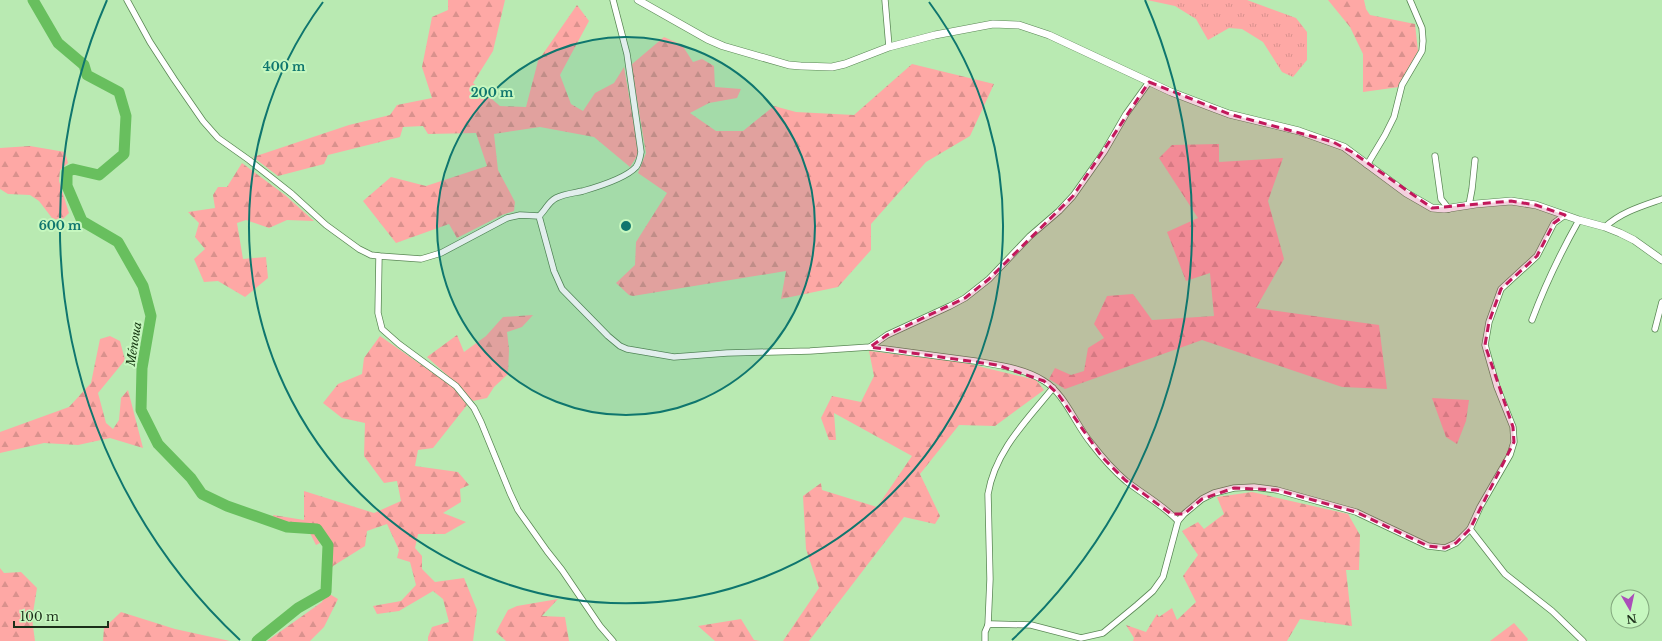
<svg xmlns="http://www.w3.org/2000/svg" width="1662" height="641" viewBox="0 0 1662 641" font-family="'Libre Baskerville',serif">
  <style>
    .grass { fill: url(#grass-tufts) }
    .forest { fill: url(#forest-firs) }
    .lines { fill: none; stroke-linecap: round; stroke-linejoin: round }
    .river { stroke: #68bf5e; stroke-width: 11 }
    .minor-casing { stroke: #5a8755; stroke-width: 7 }
    .tertiary-casing { stroke: #5a8755; stroke-width: 8 }
    .minor { stroke: #fff; stroke-width: 5.5 }
    .tertiary { stroke: #fff; stroke-width: 7 }
    .marked { fill: #c2185b; fill-opacity: 0.2; stroke: #c2185b; stroke-width: 3; stroke-dasharray: 8 5; stroke-linejoin: round }
    .ring { fill: none; stroke: #0f766e; stroke-width: 2 }
    .labels { text-anchor: middle; stroke-width: 4; stroke-linejoin: round; paint-order: stroke }
    .water-label { font-size: 12px; font-style: italic; fill: #13350f; stroke: #c6f7bf }
    .centre { fill: #0f766e; stroke: #c6f7bf; stroke-width: 2 }
    .ring-label { font-size: 12px; text-anchor: middle; font-weight: bold; fill: #0f766e; stroke: #c6f7bf; stroke-width: 4; stroke-linejoin: round; paint-order: stroke }
  </style>
  <defs>
    <pattern id="grass-tufts" width="24" height="20" patternUnits="userSpaceOnUse"><rect width="24" height="20" fill="#fea8a5"/><path d="M3 7l-1-3M5 7V3M7 7l1-3M15 17l-1-3M17 17v-4M19 17l1-3" fill="none" stroke="#d9918d"/></pattern>
    <pattern id="forest-firs" width="22" height="20" patternUnits="userSpaceOnUse"><rect width="22" height="20" fill="#fea8a5"/><path d="M5 1l3.5 6h-7zM16 11l3.5 6h-7z" fill="#d9918d"/></pattern>
  </defs>
  <rect width="100%" height="100%" fill="#b9eab2"/>
  <polygon class="grass" points="1147,0 1247,0 1296,18 1307,32 1307,60 1293,77 1282,72 1263,42 1242,29 1229,28 1208,40 1196,19 1175,6"/>
  <g class="forest">
    <polygon points="448,0 505,0 493,51 473,83 500,106 526,107 538,61 577,5 589,21 560,75 571,104 583,111 595,93 614,83 624,67 639,153 630,167 594,137 540,127 494,134 498,170 515,202 514,211 502,215 457,238 449,224 396,243 363,201 391,177 426,186 487,166 476,133 428,134 423,126 403,127 400,137 328,155 324,164 278,176 253,157 349,125 390,115 397,105 432,98 422,67 432,17 448,10"/>
    <polygon points="1328,0 1364,0 1366,9 1370,15 1415,24 1418,51 1399,87 1363,92 1363,54 1350,27"/>
    <polygon points="664,37 682,45 693,62 702,59 714,66 715,87 741,89 737,98 709,103 690,113 716,131 743,131 774,106 796,112 854,115 912,64 994,84 970,136 926,162 871,224 871,250 838,287 781,299 786,271 633,296 629,295 616,283 635,265 636,242 667,193 638,173 646,153 631,65"/>
    <polygon points="1219,144 1219,162 1283,158 1268,201 1284,259 1256,308 1379,325 1387,389 1342,387 1202,340 1065,389 1049,379 1055,368 1071,375 1084,371 1088,348 1104,338 1094,324 1107,296 1133,294 1152,320 1214,316 1210,273 1186,281 1167,232 1198,218 1159,158 1172,145"/>
    <polygon points="30,146 65,152 68,163 60,170 59,181 69,213 61,221 52,218 39,201 30,195 8,194 0,189 0,148"/>
    <polygon points="242,163 285,195 314,221 287,220 269,228 246,220 237,223 243,259 266,257 268,278 245,297 218,281 204,282 194,259 205,249 195,237 199,223 188,212 215,208 213,195 218,187 227,187"/>
    <polygon points="533,315 522,327 507,332 509,349 508,374 494,387 487,398 473,401 457,384 427,357 457,335 464,352 486,336 503,317"/>
    <polygon points="110,336 120,341 125,360 98,393 106,423 113,429 119,420 121,398 128,390 143,448 110,438 78,445 44,443 0,453 0,432 69,407 91,383 100,339"/>
    <polygon points="380,336 453,387 467,405 433,448 418,450 415,466 458,472 469,485 460,489 461,502 443,513 466,522 445,534 418,534 415,548 422,556 422,569 435,582 464,578 477,610 473,641 428,641 428,637 432,627 449,622 443,599 433,591 399,611 377,614 373,606 401,601 416,585 410,562 397,558 399,550 387,524 367,531 365,546 333,566 329,571 330,538 316,545 306,525 274,519 273,515 304,520 304,491 374,513 401,501 397,481 384,483 364,456 365,423 342,418 323,403 338,384 362,374 364,358"/>
    <polygon points="869,351 961,362 1036,380 1044,390 995,426 959,425 920,474 940,516 935,524 904,517 809,641 783,641 819,588 806,549 803,496 821,483 822,490 877,507 912,456 834,413 836,440 829,440 821,418 832,396 861,402 874,376"/>
    <polygon points="1432,398 1469,400 1466,421 1457,444 1446,437"/>
    <polygon points="1252,492 1348,514 1360,535 1359,570 1346,570 1352,626 1300,619 1287,641 1133,641 1134,638 1126,625 1146,632 1157,614 1159,617 1172,608 1177,620 1196,602 1183,576 1198,555 1182,531 1198,522 1204,529 1224,514 1217,497"/>
    <polygon points="0,568 4,573 21,572 37,588 32,619 35,641 0,641"/>
    <polygon points="326,592 338,599 324,627 310,641 267,641 322,602"/>
    <polygon points="558,599 542,616 565,617 569,641 506,641 496,632 508,610 517,606"/>
    <polygon points="121,612 175,629 230,641 103,641 104,628"/>
    <polygon points="741,619 754,640 760,641 715,641 698,626"/>
    <polygon points="1514,623 1528,639 1527,641 1490,641"/>
  </g>
  <g class="lines">
    <polyline class="river" points="33,0 58,43 84,65 87,75 119,92 126,116 124,154 99,175 73,169 67,172 67,186 82,221 118,242 143,286 151,316 142,368 141,410 158,444 191,478 202,494 227,506 287,527 317,529 328,545 326,592 298,608 257,641"/>
    <g class="minor-casing">
      <g id="minor">
        <polyline points="127,0 150,42 174,79 203,121 218,138 249,160 292,194 326,225 359,249 371,255 379,256 421,259 441,253 507,218 520,215 539,216 554,271 562,289 608,336 620,346 627,349 674,357 727,353 810,351 870,347 887,335 950,306 965,298 989,279 1030,236 1059,211 1073,196 1104,152 1126,114 1149,82"/>
        <polyline points="885,0 889,47"/>
        <polyline points="1435,156 1441,199 1449,209"/>
        <polyline points="1367,165 1385,135 1394,117 1402,85 1422,51 1423,41 1422,28 1410,0"/>
        <polyline points="1469,205 1472,189 1475,160"/>
        <path d="M539,216C545,211 548,202 556,198C564,194 574,193 583,191C597,187 626,178 636,167C639,163 640,158 641,152L627,54L613,0"/>
        <path d="M1605,227C1621,212 1642,206 1662,199"/>
        <polyline points="379,256 378,313 382,329 399,344 456,386 474,408 481,422 510,493 518,510 547,551 562,570 600,626 613,641"/>
        <path d="M1532,320C1545,285 1561,252 1579,220"/>
        <polyline points="1655,329 1662,302"/>
        <path d="M870,347C905,352 940,356 975,361C997,365 1024,368 1044,381C1064,393 1076,425 1091,443C1101,456 1113,470 1126,481C1144,495 1163,505 1178,521"/>
        <polyline points="1470,529 1505,574 1552,611 1583,641"/>
        <path d="M988,625L990,579L988,494C995,451 1027,420 1053,388"/>
        <polyline points="985,641 985,632 988,625 992,624 1031,625 1081,638 1103,633 1137,605 1153,591 1163,577 1178,521 1184,514 1202,499 1214,493 1234,488 1254,487 1277,490 1356,512 1428,546 1445,548 1456,543 1470,529 1480,507 1510,455 1514,442 1513,427 1497,387 1485,345 1489,322 1501,289 1537,256 1554,223 1565,215"/>
      </g>
    </g>
    <g class="tertiary-casing">
      <polyline id="tertiary" points="638,0 707,39 723,46 789,65 801,66 832,67 845,64 889,47 935,35 993,24 1019,25 1049,35 1171,92 1213,108 1229,114 1299,131 1344,147 1406,193 1432,208 1444,209 1476,204 1511,201 1536,205 1579,220 1605,227 1620,233 1634,240 1662,260"/>
    </g>
    <use href="#minor" class="minor"/>
    <use href="#tertiary" class="tertiary"/>
  </g>
  <path class="marked" d="M1149,82L1229,114L1333,142L1352,152L1432,208L1511,201L1536,205L1565,215L1554,223L1537,256L1501,289L1489,322L1485,345L1513,427L1514,442L1470,529L1456,543L1445,548L1428,546L1356,512L1277,490L1234,488L1202,499L1184,514H1171L1125,480L1102,457L1058,394L1044,381L997,365L870,347L887,335L965,298L989,279L1073,196Z"/>
  <circle cx="626" cy="226" r="189" fill="#0f766e" fill-opacity=".12"/>
  <g class="ring">
    <circle cx="626" cy="226" r="189"/>
    <path d="M929 2A377 377 0 1 1 323 2"/>
    <path d="M240 640A566 566 0 0 1 107 0M1145 0A566 566 0 0 1 1012 640"/>
  </g>
  <g class="labels">
    <g class="water-label">
      <text transform="translate(134 344) rotate(-81)" y="4">Ménoua</text>
    </g>
  </g>
  <circle cx="626" cy="226" r="6" class="centre"/>
  <g class="ring-label">
    <text x="284" y="71">400 m</text>
    <text x="492" y="97">200 m</text>
    <text x="60" y="230">600 m</text>
  </g>
  <g transform="translate(1630 609) rotate(171)"><circle r="19" fill="#c6f7bf" stroke="#82a77d"/>
  <path d="M0-3L7 15L0 10L-7 15Z" fill="#aa4eb9"/>
  <text y="-6" font-size="11" font-weight="bold" text-anchor="middle" fill="#1b2e19">N</text>
  </g>
  <path d="M14 621v6h94v-6" fill="none" stroke="#1b2e19" stroke-width="2"/>
  <text x="20" y="621" font-size="12" fill="#1b2e19" stroke="#c6f7bf" stroke-width="3" paint-order="stroke">100 m</text>
</svg>
